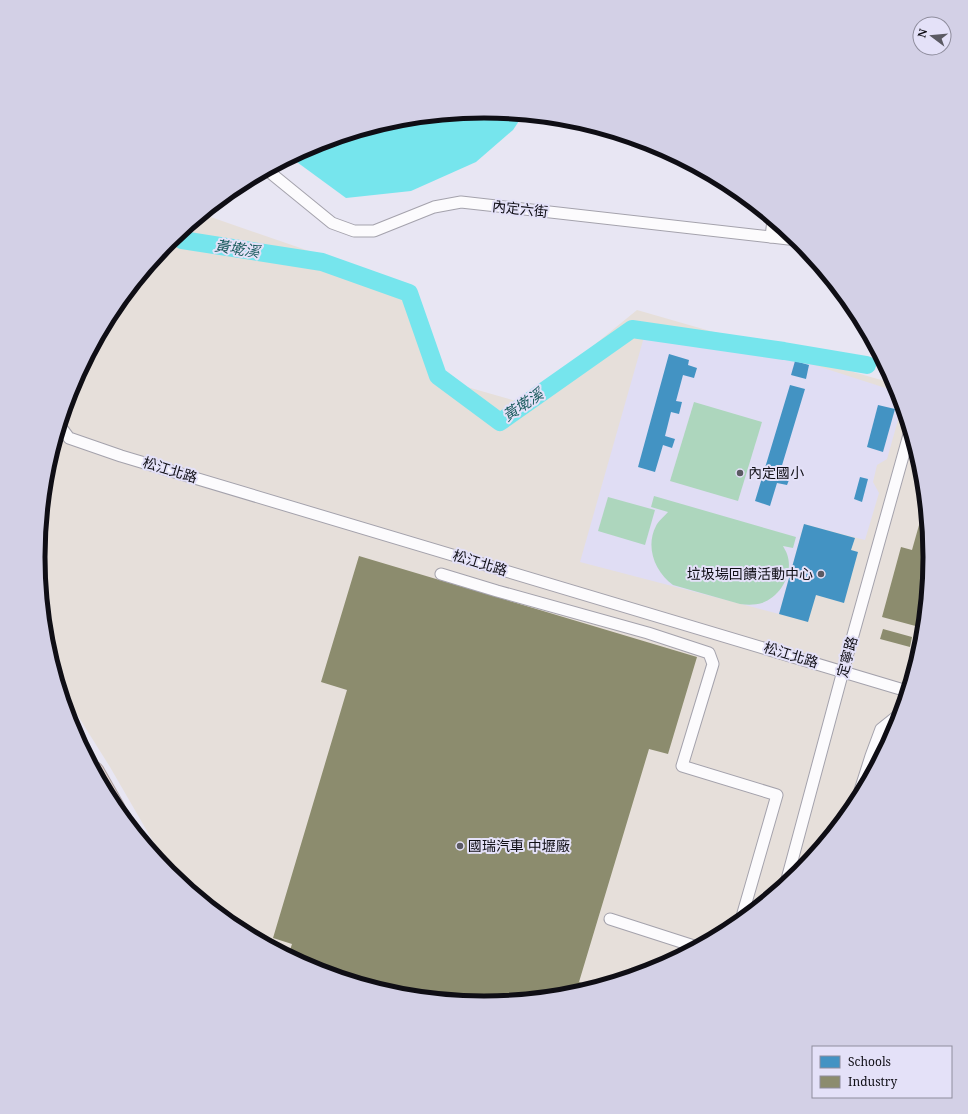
<svg xmlns="http://www.w3.org/2000/svg" width="968" height="1114" viewBox="0 0 968 1114" font-family="'Noto Serif','Noto Sans TC',serif">
  <style>
    .industrial { fill: #e6dfda }
    .built { fill: #e0ddf4 }
    .green { fill: #add6bd }
    .water { fill: #76e5ed }
    .schools { fill: #4393c3 }
    .industry { fill: #8c8c6e }
    .lines { fill: none; stroke-linecap: round; stroke-linejoin: round }
    .stream { stroke: #76e5ed; stroke-width: 3 }
    .river { stroke: #76e5ed; stroke-width: 18 }
    .minor-casing { stroke: #a4a2ac; stroke-width: 13 }
    .highway-casing { stroke: #aea1a2; stroke-width: 19 }
    .minor { stroke: #fcfbfd; stroke-width: 11 }
    .highway { stroke: #e5d8d5; stroke-width: 17 }
    .poi-dot { fill: #5b5a63; stroke: #e4e1f8; stroke-width: 1.5 }
    .labels { text-anchor: middle; stroke-width: 4; stroke-linejoin: round; paint-order: stroke }
    .street-label { font-size: 14px; fill: #0f0e15; stroke: #e4e1f8 }
    .poi-label { font-size: 14px; fill: #0f0e15; stroke: #e4e1f8; text-anchor: start }
    .water-label { font-size: 15px; font-style: italic; fill: #1b5c5e; stroke: #e4e1f8 }
    .rim { fill: none; stroke: #0f0e15; stroke-width: 5 }
  </style>
  <rect width="100%" height="100%" fill="#e8e6f3"/>
  <polygon class="industrial" points="202,214 396,281 432,377 523,403 637,310 895,384 921,470 930,557 921,644 896,728 855,805 799,873 732,928 654,969 571,994 484,1003 397,994 313,969 236,928 173,876 110,767 78,716 57,677 47,644 38,557 47,470 72,386 113,309 169,241"/>
  <polygon class="built" points="644,337 781,356 808,363 898,392 902,406 887,459 877,465 873,482 879,493 865,540 804,524 779,614 580,562"/>
  <g class="green">
    <polygon points="694,402 762,422 738,501 670,481"/>
    <path d="M654,496L796,537L793,548L783,546C784,548 786,551 787,554C794,573 781,596 762,603C756,605 747,605 740,604L673,585C655,572 645,547 656,526C658,521 664,517 668,512L651,507Z"/>
    <polygon points="608,497 655,510 645,545 598,531"/>
  </g>
  <polygon class="water" points="484,111 523,115 513,130 476,162 411,191 346,198 290,157 314,145 397,120"/>
  <g class="schools">
    <polygon points="669,354 689,360 688,365 697,368 694,378 683,375 676,401 682,402 679,414 671,412 665,436 675,439 672,448 663,445 655,472 638,467"/>
    <polygon points="795,361 809,365 806,379 791,375"/>
    <polygon points="790,385 805,389 780,472 791,475 787,485 777,483 770,506 755,501"/>
    <polygon points="878,405 895,409 883,452 867,447"/>
    <polygon points="860,477 868,479 862,502 854,499"/>
    <polygon points="804,524 855,538 851,550 858,552 844,603 816,595 808,622 779,614"/>
  </g>
  <g class="industry">
    <polygon points="919,462 921,470 922,475 916,473"/>
    <polygon points="921,518 926,519 930,557 923,628 882,617 901,547 912,550"/>
    <polygon points="359,556 697,657 668,754 649,749 579,982 595,987 571,994 484,1003 397,994 313,969 288,956 292,944 273,938 347,690 321,682"/>
    <polygon points="883,629 912,637 910,647 880,639"/>
    <polygon points="916,644 921,646 918,654 913,653"/>
  </g>
  <g class="lines">
    <polyline class="stream" points="867,365 884,363"/>
    <polyline class="river" points="176,236 182,240 322,262 409,293 438,376 500,422 632,329 784,351 867,365"/>
    <g class="minor-casing">
      <g id="minor">
        <polyline points="267,170 332,223 354,231 374,231 434,207 461,202 797,240"/>
        <polyline points="771,237 773,220"/>
        <polyline points="60,426 69,438 121,456 907,691"/>
        <polyline points="441,574 497,591 648,633 709,653 713,664 682,766 777,795 741,920"/>
        <polyline points="857,800 871,756 881,729 896,717 899,717"/>
        <polyline points="786,883 843,671 910,431"/>
        <polyline points="610,919 697,947"/>
      </g>
    </g>
    <g class="highway-casing">
      <polyline id="highway" points="95,771 116,808"/>
    </g>
    <use href="#minor" class="minor"/>
    <use href="#highway" class="highway"/>
  </g>
  <g class="poi-dot">
    <circle cx="740" cy="473" r="4"/>
    <circle cx="821" cy="574" r="4"/>
    <circle cx="460" cy="846" r="4"/>
  </g>
  <g class="labels">
    <g class="street-label">
      <text transform="translate(520 209) rotate(6)" y="5">內定六街</text>
      <text transform="translate(170 470) rotate(17)" y="5">松江北路</text>
      <text transform="translate(480 563) rotate(17)" y="5">松江北路</text>
      <text transform="translate(791 655) rotate(17)" y="5">松江北路</text>
      <text transform="translate(847 657) rotate(-75)" y="5">定寧路</text>
    </g>
    <g class="poi-label">
      <text x="748" y="478">內定國小</text>
      <text x="813" y="579" text-anchor="end">垃圾場回饋活動中心</text>
      <text x="468" y="851">國瑞汽車 中壢廠</text>
    </g>
    <g class="water-label">
      <text transform="translate(237 249) rotate(9)" y="5">黃墘溪</text>
      <text transform="translate(523 405) rotate(-34)" y="5">黃墘溪</text>
    </g>
  </g>
  <path d="M0 0H968V1114H0ZM45 557a439 439 0 1 1 878 0a439 439 0 1 1-878 0Z" fill="#d3d0e6" fill-rule="evenodd"/>
  <path class="rim" d="M45 557a439 439 0 1 1 878 0a439 439 0 1 1-878 0Z"/>
  <rect x="812" y="1046" width="140" height="52" fill="#e4e1f8" stroke="#8f8d9d"/>
  <rect x="820" y="1056" width="20" height="12" fill="#4393c3" stroke="#8f8d9d"/>
  <text x="848" y="1066" font-size="12" fill="#0f0e15">Schools</text>
  <rect x="820" y="1076" width="20" height="12" fill="#8c8c6e" stroke="#8f8d9d"/>
  <text x="848" y="1086" font-size="12" fill="#0f0e15">Industry</text>
  <g transform="translate(932 36) rotate(286)"><circle r="19" fill="#e4e1f8" stroke="#8f8d9d"/>
  <path d="M0-3L7 15L0 10L-7 15Z" fill="#5b5a63"/>
  <text y="-6" font-size="11" font-weight="bold" text-anchor="middle" fill="#0f0e15">N</text>
  </g>
</svg>
